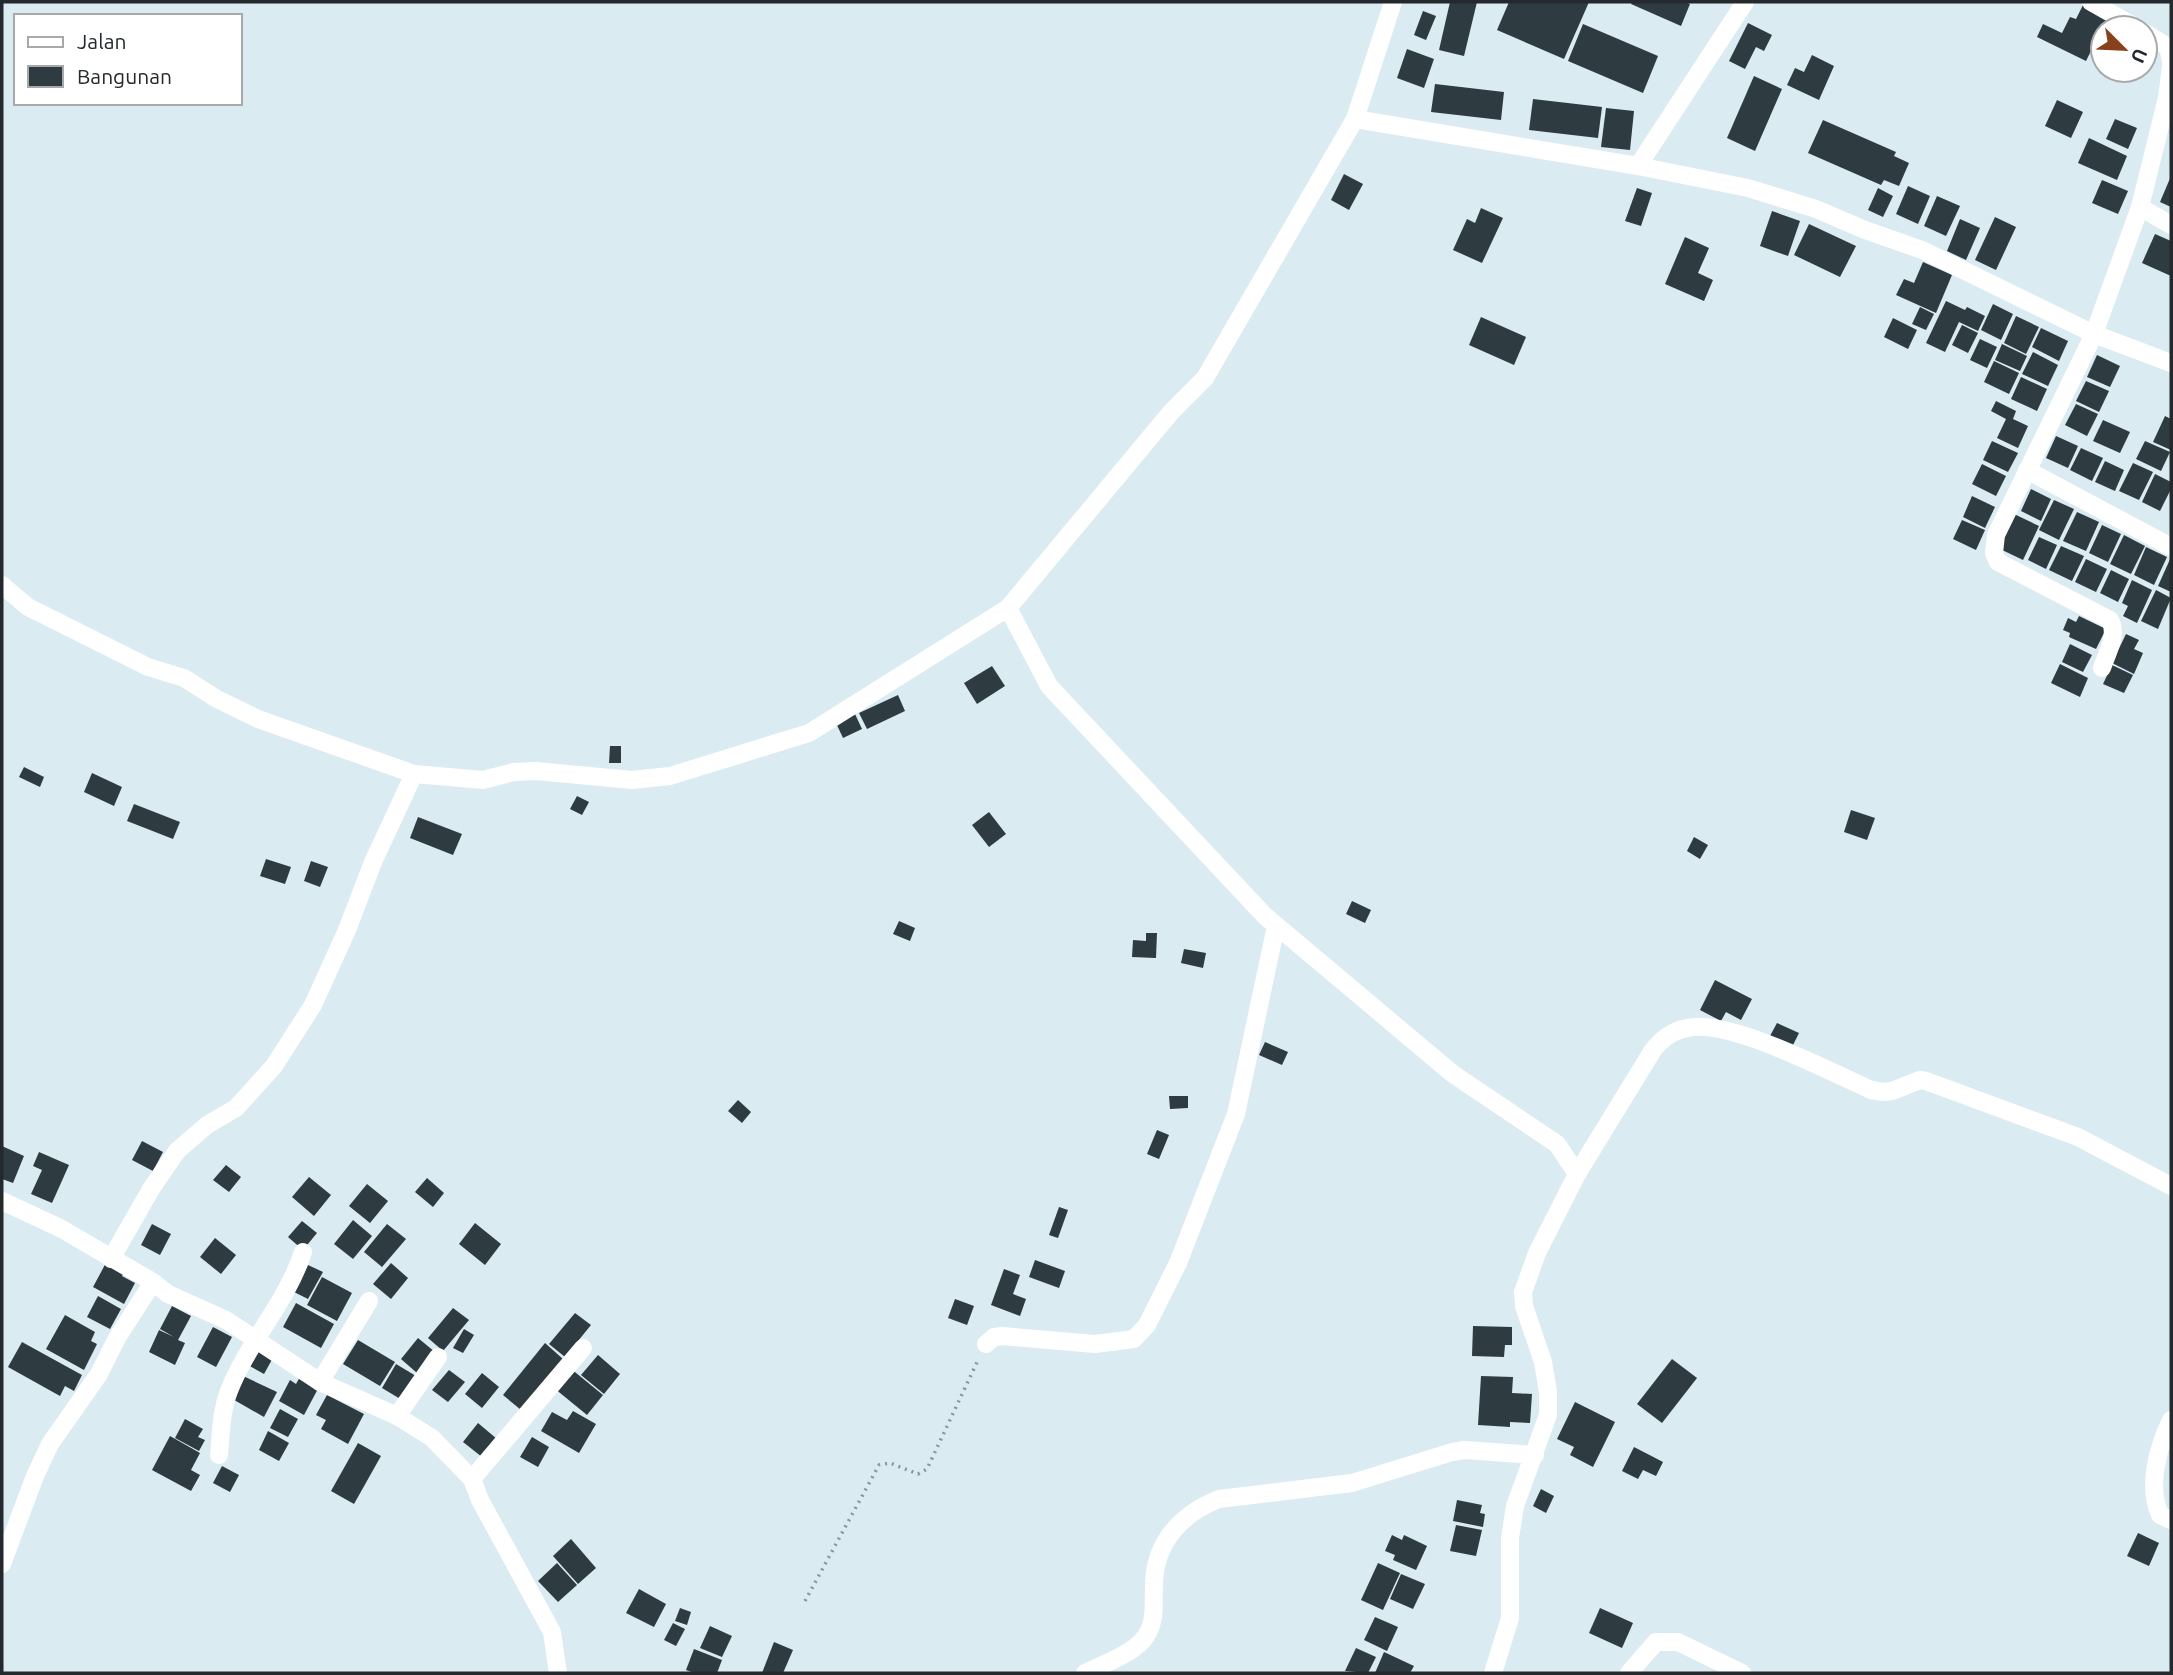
<svg xmlns="http://www.w3.org/2000/svg" width="2173" height="1675" viewBox="0 0 2173 1675" font-family="Ubuntu,sans-serif">
  <style>
    .building { fill: #2e3b40 }
    .lines { fill: none; stroke-linecap: round; stroke-linejoin: round }
    .path { stroke: #8a969b; stroke-width: 3.5; stroke-dasharray: 2 5; stroke-linecap: butt }
    .minor { stroke: #fff; stroke-width: 18 }
  </style>
  <rect width="100%" height="100%" fill="#dbebf2"/>
  <g class="building">
    <polygon points="1450,2 1477,2 1464,56 1439,50"/>
    <polygon points="1509,2 1589,2 1564,59 1497,30"/>
    <polygon points="1632,2 1685,2 1690,4 1681,26 1631,4"/>
    <polygon points="2083,5 2108,17 2086,61 2037,37 2043,24 2062,33 2070,17 2076,19"/>
    <polygon points="1423,11 1436,16 1426,40 1414,35"/>
    <polygon points="1748,23 1772,35 1764,51 1756,47 1745,69 1729,61"/>
    <polygon points="1583,24 1658,56 1643,93 1568,61"/>
    <polygon points="2103,29 2103,56 2093,52"/>
    <polygon points="1407,49 1434,59 1424,88 1397,78"/>
    <polygon points="1812,55 1834,66 1819,100 1787,85 1795,68 1804,72"/>
    <polygon points="1754,76 1782,89 1755,151 1727,138"/>
    <polygon points="1435,84 1504,92 1501,120 1431,112"/>
    <polygon points="1533,99 1602,107 1598,138 1529,130"/>
    <polygon points="2057,100 2083,112 2071,138 2045,126"/>
    <polygon points="1606,108 1634,111 1630,150 1601,147"/>
    <polygon points="2115,119 2137,128 2128,149 2106,139"/>
    <polygon points="1823,120 1896,152 1894,156 1909,163 1899,186 1884,180 1881,185 1808,153"/>
    <polygon points="2089,138 2127,156 2117,180 2078,163"/>
    <polygon points="1344,174 1363,184 1349,210 1331,200"/>
    <polygon points="2171,176 2171,207 2160,202"/>
    <polygon points="2102,180 2128,191 2118,214 2092,203"/>
    <polygon points="1908,186 1930,196 1918,224 1896,214"/>
    <polygon points="1637,188 1652,193 1641,226 1625,221"/>
    <polygon points="1878,188 1893,196 1883,217 1868,210"/>
    <polygon points="1937,196 1960,206 1946,236 1924,226"/>
    <polygon points="1481,208 1503,218 1482,263 1453,250 1467,219 1475,223"/>
    <polygon points="1772,211 1800,221 1788,256 1760,246"/>
    <polygon points="1995,217 2016,227 1996,270 1975,260"/>
    <polygon points="1960,219 1980,228 1966,260 1947,251"/>
    <polygon points="1809,224 1856,246 1840,277 1794,255"/>
    <polygon points="2155,234 2171,241 2171,276 2142,263"/>
    <polygon points="1685,237 1709,248 1698,273 1713,280 1704,301 1665,284"/>
    <polygon points="1923,262 1952,275 1936,313 1896,295 1904,279 1914,283"/>
    <polygon points="1946,301 1965,310 1967,307 1985,316 1978,331 1959,322 1945,352 1926,343"/>
    <polygon points="1993,304 2013,314 2001,340 1981,330"/>
    <polygon points="1920,307 1934,314 1926,330 1912,324"/>
    <polygon points="2016,316 2039,327 2026,354 2004,343"/>
    <polygon points="1481,317 1526,337 1514,365 1469,345"/>
    <polygon points="1893,318 1917,330 1908,349 1884,337"/>
    <polygon points="1962,325 1978,333 1968,353 1952,345"/>
    <polygon points="2041,328 2068,341 2059,361 2032,347"/>
    <polygon points="1980,339 1997,347 1987,368 1970,360"/>
    <polygon points="2002,344 2027,356 2020,371 1995,360"/>
    <polygon points="2033,352 2058,365 2048,386 2022,374"/>
    <polygon points="2097,355 2120,366 2110,387 2087,377"/>
    <polygon points="1994,361 2019,373 2009,394 1984,382"/>
    <polygon points="2021,377 2047,389 2037,411 2011,399"/>
    <polygon points="2086,381 2109,391 2099,412 2076,401"/>
    <polygon points="1996,401 2016,411 2013,419 2028,426 2018,448 1997,438 2006,419 1991,411"/>
    <polygon points="2076,404 2098,414 2087,436 2065,425"/>
    <polygon points="2165,416 2171,419 2171,450 2153,442"/>
    <polygon points="2103,420 2130,432 2120,453 2093,441"/>
    <polygon points="2056,436 2078,446 2068,468 2046,458"/>
    <polygon points="1992,441 2018,453 2008,472 1983,460"/>
    <polygon points="2145,441 2170,452 2161,471 2136,459"/>
    <polygon points="2081,448 2103,458 2092,481 2070,470"/>
    <polygon points="2105,461 2124,470 2115,491 2095,482"/>
    <polygon points="2133,463 2153,472 2139,500 2119,491"/>
    <polygon points="1982,464 2006,476 1996,496 1972,484"/>
    <polygon points="2155,474 2171,482 2171,489 2160,511 2142,502"/>
    <polygon points="2031,489 2051,499 2041,521 2021,511"/>
    <polygon points="1972,496 1995,507 1985,528 1963,517"/>
    <polygon points="2054,500 2074,509 2059,540 2039,530"/>
    <polygon points="2077,512 2099,522 2086,551 2063,541"/>
    <polygon points="2014,514 2039,526 2023,560 1998,548"/>
    <polygon points="1962,520 1985,530 1976,550 1953,539"/>
    <polygon points="2102,525 2121,534 2108,562 2089,553"/>
    <polygon points="2124,535 2145,546 2131,574 2110,564"/>
    <polygon points="2039,537 2057,545 2046,569 2028,560"/>
    <polygon points="2061,546 2084,556 2072,581 2049,570"/>
    <polygon points="2146,547 2167,557 2154,585 2134,575"/>
    <polygon points="2171,557 2171,592 2158,586"/>
    <polygon points="2086,559 2107,569 2096,592 2075,582"/>
    <polygon points="2111,570 2129,579 2118,602 2100,593"/>
    <polygon points="2132,580 2152,590 2137,623 2123,616 2128,606 2122,603"/>
    <polygon points="2156,590 2171,598 2158,629 2141,621"/>
    <polygon points="2079,616 2106,629 2096,649 2069,637 2070,633 2063,630 2068,618 2076,622"/>
    <polygon points="2126,634 2139,640 2134,649 2143,653 2134,674 2112,663"/>
    <polygon points="2070,644 2092,655 2083,672 2062,662"/>
    <polygon points="2060,664 2088,678 2080,697 2051,683"/>
    <polygon points="2112,665 2133,675 2124,693 2103,684"/>
    <polygon points="992,666 1005,686 977,704 964,683"/>
    <polygon points="898,695 905,711 867,729 859,713"/>
    <polygon points="855,714 862,729 843,738 836,723"/>
    <polygon points="610,746 621,746 621,763 609,763"/>
    <polygon points="24,767 44,777 40,787 19,777"/>
    <polygon points="92,773 122,787 114,806 84,792"/>
    <polygon points="577,796 589,802 582,815 570,809"/>
    <polygon points="134,804 180,822 173,839 127,821"/>
    <polygon points="1851,810 1875,818 1867,840 1844,832"/>
    <polygon points="989,812 1006,834 989,847 972,825"/>
    <polygon points="418,817 462,834 453,855 410,838"/>
    <polygon points="1694,837 1708,845 1700,859 1687,851"/>
    <polygon points="266,859 291,867 285,884 260,876"/>
    <polygon points="311,861 328,867 320,887 304,881"/>
    <polygon points="1352,901 1371,910 1365,923 1346,914"/>
    <polygon points="899,921 915,928 910,941 893,934"/>
    <polygon points="1146,933 1157,933 1156,958 1132,957 1133,940 1146,941"/>
    <polygon points="1184,949 1206,953 1203,968 1181,963"/>
    <polygon points="1715,980 1752,999 1741,1020 1726,1012 1721,1021 1700,1010"/>
    <polygon points="1777,1023 1799,1033 1792,1047 1770,1036"/>
    <polygon points="1265,1042 1288,1052 1282,1065 1259,1055"/>
    <polygon points="1169,1096 1188,1096 1188,1108 1170,1109"/>
    <polygon points="738,1100 751,1112 742,1123 728,1111"/>
    <polygon points="1157,1130 1169,1135 1159,1159 1147,1154"/>
    <polygon points="142,1141 163,1152 153,1171 132,1160"/>
    <polygon points="2,1146 24,1156 13,1183 2,1179"/>
    <polygon points="39,1152 69,1165 52,1203 31,1194 42,1170 33,1166"/>
    <polygon points="226,1165 241,1177 229,1192 213,1180"/>
    <polygon points="309,1177 331,1195 314,1216 292,1197"/>
    <polygon points="427,1178 444,1193 433,1207 415,1192"/>
    <polygon points="367,1184 388,1201 370,1223 349,1206"/>
    <polygon points="1059,1207 1068,1210 1058,1238 1049,1235"/>
    <polygon points="353,1220 372,1236 353,1259 334,1244"/>
    <polygon points="302,1221 317,1233 303,1250 288,1237"/>
    <polygon points="475,1223 501,1244 485,1265 459,1244"/>
    <polygon points="152,1224 171,1234 160,1255 141,1245"/>
    <polygon points="387,1224 406,1239 382,1267 364,1252"/>
    <polygon points="215,1238 236,1255 221,1274 200,1257"/>
    <polygon points="1035,1260 1065,1271 1059,1288 1029,1277"/>
    <polygon points="107,1261 125,1271 122,1276 135,1283 124,1304 93,1287"/>
    <polygon points="391,1263 408,1278 391,1299 373,1284"/>
    <polygon points="308,1265 323,1272 308,1299 294,1292"/>
    <polygon points="1004,1269 1020,1275 1013,1294 1026,1299 1020,1316 991,1305"/>
    <polygon points="322,1277 352,1293 337,1321 307,1305"/>
    <polygon points="98,1296 121,1309 110,1329 87,1317"/>
    <polygon points="955,1299 974,1306 967,1325 948,1318"/>
    <polygon points="296,1303 334,1324 321,1348 283,1327"/>
    <polygon points="172,1306 191,1316 178,1340 185,1343 175,1365 149,1352 159,1330 174,1337 160,1329"/>
    <polygon points="453,1308 469,1320 443,1351 428,1338"/>
    <polygon points="575,1313 591,1325 565,1357 549,1344"/>
    <polygon points="65,1315 95,1332 91,1341 97,1344 84,1370 46,1349"/>
    <polygon points="1473,1326 1512,1327 1512,1345 1505,1345 1504,1357 1472,1356"/>
    <polygon points="213,1327 232,1337 216,1367 197,1357"/>
    <polygon points="464,1329 474,1335 463,1353 453,1348"/>
    <polygon points="418,1338 435,1352 417,1373 401,1359"/>
    <polygon points="358,1340 395,1362 380,1386 343,1364"/>
    <polygon points="22,1342 82,1375 74,1391 65,1386 60,1396 8,1367"/>
    <polygon points="545,1343 563,1359 521,1410 503,1395"/>
    <polygon points="256,1346 274,1356 264,1374 246,1364"/>
    <polygon points="598,1355 620,1374 604,1394 581,1375"/>
    <polygon points="1672,1359 1697,1378 1662,1423 1637,1404"/>
    <polygon points="396,1364 416,1376 402,1400 382,1388"/>
    <polygon points="570,1368 603,1395 587,1415 554,1388"/>
    <polygon points="449,1370 465,1382 448,1402 432,1390"/>
    <polygon points="482,1373 499,1387 482,1408 465,1394"/>
    <polygon points="241,1375 277,1392 264,1417 229,1397"/>
    <polygon points="301,1375 320,1385 304,1415 279,1401 290,1380 296,1384"/>
    <polygon points="1481,1376 1513,1377 1512,1393 1532,1394 1530,1423 1510,1422 1510,1427 1478,1425"/>
    <polygon points="327,1395 364,1414 348,1444 321,1429 326,1420 316,1415"/>
    <polygon points="1575,1402 1615,1422 1593,1467 1570,1455 1574,1447 1557,1439"/>
    <polygon points="280,1409 298,1419 288,1437 270,1428"/>
    <polygon points="573,1411 596,1424 579,1453 541,1431 552,1412 567,1420"/>
    <polygon points="185,1419 203,1429 198,1437 205,1440 199,1451 175,1438"/>
    <polygon points="478,1423 497,1439 482,1457 463,1442"/>
    <polygon points="268,1431 289,1443 279,1461 259,1450"/>
    <polygon points="170,1436 200,1453 191,1470 200,1475 191,1491 152,1470"/>
    <polygon points="532,1437 549,1447 538,1467 520,1457"/>
    <polygon points="358,1443 381,1456 354,1504 331,1491"/>
    <polygon points="1634,1447 1663,1462 1656,1476 1643,1470 1638,1479 1622,1471"/>
    <polygon points="222,1466 239,1475 230,1492 213,1483"/>
    <polygon points="1541,1489 1554,1496 1546,1513 1533,1506"/>
    <polygon points="1457,1500 1482,1505 1480,1513 1485,1514 1483,1527 1453,1521"/>
    <polygon points="1456,1525 1482,1530 1476,1556 1450,1551"/>
    <polygon points="2138,1533 2159,1543 2149,1566 2127,1556"/>
    <polygon points="1392,1535 1402,1540 1404,1535 1427,1546 1416,1570 1393,1560 1395,1555 1385,1551"/>
    <polygon points="571,1539 596,1568 578,1584 553,1556"/>
    <polygon points="557,1563 577,1585 558,1602 538,1581"/>
    <polygon points="1378,1563 1400,1573 1383,1610 1361,1600"/>
    <polygon points="1401,1574 1425,1584 1413,1609 1390,1599"/>
    <polygon points="639,1589 666,1604 654,1627 626,1613"/>
    <polygon points="680,1608 691,1612 687,1625 675,1621"/>
    <polygon points="1600,1608 1633,1623 1622,1648 1589,1633"/>
    <polygon points="1375,1617 1398,1627 1387,1651 1364,1640"/>
    <polygon points="673,1623 685,1629 676,1646 664,1640"/>
    <polygon points="710,1626 732,1636 722,1657 700,1648"/>
    <polygon points="774,1642 793,1650 783,1673 762,1673"/>
    <polygon points="1356,1648 1376,1657 1368,1673 1345,1671"/>
    <polygon points="694,1649 722,1660 717,1673 694,1673 686,1670"/>
    <polygon points="1384,1652 1414,1666 1410,1673 1375,1673"/>
  </g>
  <g class="lines">
    <polyline class="path" points="805,1601 879,1465 890,1463 918,1474 927,1469 979,1358"/>
    <g class="minor">
      <polyline points="2091,2 2137,28"/>
      <polyline points="2145,33 2168,47 2171,61"/>
      <polyline points="1355,119 1638,166 1748,188 1816,209 1865,230 1922,250 2094,334 2171,363"/>
      <polyline points="1638,166 1745,2"/>
      <polyline points="2140,207 2171,225"/>
      <polyline points="2027,470 2171,547"/>
      <polyline points="2,585 28,607 148,667 184,678 217,699 258,719 414,774 483,780 514,772 536,771 632,780 670,776 809,733 1008,608 1172,411 1205,378 1355,119 1393,2"/>
      <polyline points="1008,608 1049,686 1265,916 1453,1074 1557,1144 1577,1174 1537,1253 1523,1292 1524,1306 1543,1362 1548,1392 1548,1415 1515,1506 1510,1538 1510,1618 1493,1673"/>
      <path d="M2102,668C2107,653 2118,635 2110,620L1998,562L1994,553L1996,535L2094,334L2140,207L2167,98L2171,66"/>
      <path d="M1577,1174L1653,1050C1664,1036 1676,1029 1694,1027C1739,1024 1827,1070 1871,1090L1883,1092L1892,1091L1920,1080L1926,1081L2078,1137L2171,1186"/>
      <polyline points="2,1201 60,1228 153,1282 168,1294 226,1320 320,1382 397,1416 432,1438 472,1479 480,1500 552,1632 558,1673"/>
      <polyline points="111,1259 151,1189 177,1151 207,1125 236,1108 274,1066 313,1005 347,930 373,862 414,774"/>
      <polyline points="986,1344 994,1337 1002,1336 1095,1344 1134,1339 1147,1325 1178,1263 1236,1114 1276,926"/>
      <polyline points="320,1382 369,1301"/>
      <polyline points="397,1416 438,1357"/>
      <path d="M2171,1420C2158,1446 2147,1487 2160,1515L2171,1520"/>
      <path d="M219,1455C221,1434 221,1411 229,1391C248,1342 287,1302 303,1252"/>
      <polyline points="472,1479 583,1348"/>
      <polyline points="2,1564 35,1476 50,1444 99,1374 117,1338 153,1282"/>
      <path d="M1085,1673C1103,1664 1128,1656 1142,1641C1157,1625 1153,1605 1154,1584C1155,1542 1181,1514 1219,1499L1352,1483L1452,1452L1465,1450L1535,1455"/>
      <polyline points="1629,1673 1656,1642 1678,1642 1742,1673"/>
    </g>
  </g>
  <rect width="2173" height="1675" fill="none" stroke="#23292c" stroke-width="7"/>
  <rect x="14" y="14" width="228" height="91" fill="#ffffff" stroke="#a7a9ab" stroke-width="2"/>
  <rect x="28" y="37" width="35" height="10" fill="#ffffff" stroke="#a7a9ab" stroke-width="2"/>
  <text x="77" y="49" font-size="21" fill="#23292c">Jalan</text>
  <rect x="28" y="66" width="35" height="21" fill="#2e3b40" stroke="#a7a9ab" stroke-width="2"/>
  <text x="77" y="84" font-size="21" fill="#23292c">Bangunan</text>
  <g transform="translate(2124 49) rotate(114)"><circle r="33" fill="#ffffff" stroke="#a7a9ab" stroke-width="2"/>
  <path d="M0-5L12 26L0 18L-12 26Z" fill="#87411c"/>
  <text y="-10" font-size="19" font-weight="bold" text-anchor="middle" fill="#23292c">U</text>
  </g>
</svg>
